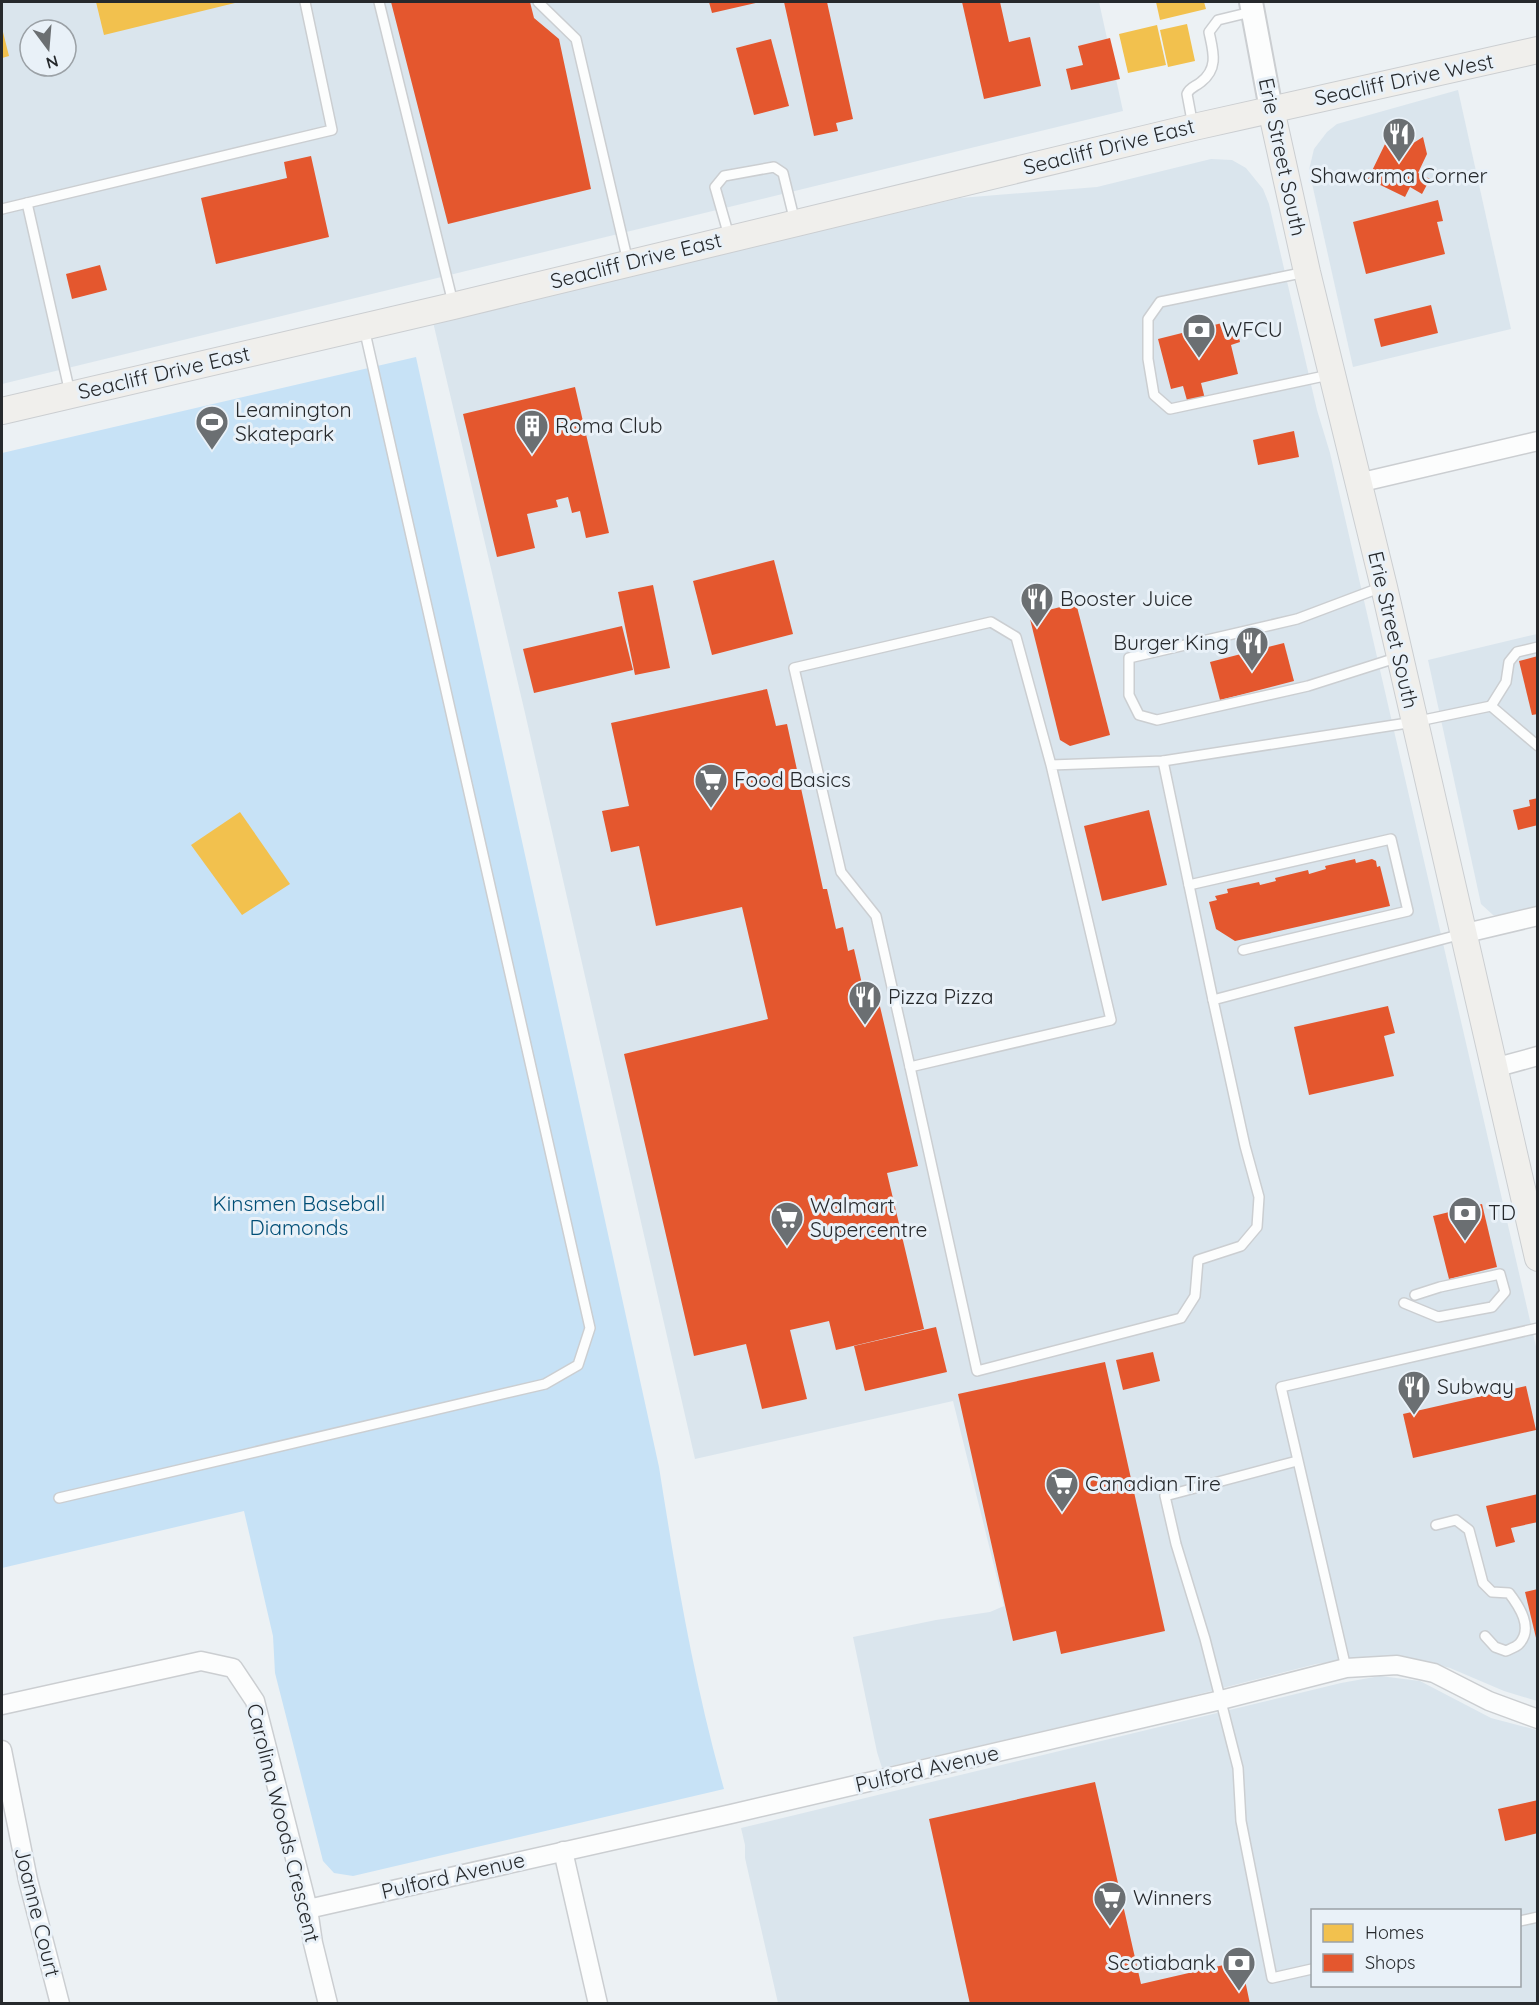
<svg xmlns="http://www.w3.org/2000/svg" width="1539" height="2005" viewBox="0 0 1539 2005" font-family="Quicksand,sans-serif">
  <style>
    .built { fill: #dae5ed; fill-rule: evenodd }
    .green { fill: #c7e2f6 }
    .homes { fill: #f2c14e }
    .shops { fill: #e4572e }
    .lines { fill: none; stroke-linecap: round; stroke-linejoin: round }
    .service-casing { stroke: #cbced1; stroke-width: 12 }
    .minor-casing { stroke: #cbced1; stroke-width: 21 }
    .tertiary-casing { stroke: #cbced1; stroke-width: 26 }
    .secondary-casing { stroke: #cbced1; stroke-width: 28 }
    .service { stroke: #fcfdfd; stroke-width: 9 }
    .minor { stroke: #fcfdfd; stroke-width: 18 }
    .tertiary { stroke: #fcfdfd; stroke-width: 22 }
    .secondary { stroke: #f0efec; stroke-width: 26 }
    .labels { text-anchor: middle; stroke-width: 6; stroke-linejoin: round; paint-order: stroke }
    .street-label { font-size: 21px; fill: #26292c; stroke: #e9f1f8 }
    .poi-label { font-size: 21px; fill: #26292c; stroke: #e9f1f8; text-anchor: start }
    .park-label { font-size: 21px; fill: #004e76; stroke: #e9f1f8 }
  </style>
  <rect width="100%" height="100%" fill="#ecf1f4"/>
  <g class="built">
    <path d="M2,2H1099L1123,111L2,384ZM30,30H66V66H30Z"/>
    <polygon points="1458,90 1511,329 1353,367 1309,170 1314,149 1327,132 1337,124"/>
    <polygon points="1211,159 1232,160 1246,168 1263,189 1269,204 1317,410 1330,453 1537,1351 1537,1701 1504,1691 1450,1668 1415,1659 1380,1656 1316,1664 1153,1706 882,1768 877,1752 853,1637 936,1620 990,1612 1004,1606 953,1401 695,1459 525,713 433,322 960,198 1097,187"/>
    <polygon points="1537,634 1537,909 1504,917 1493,915 1481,904 1428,660"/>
    <path d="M1380,1676L1420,1681L1491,1718L1537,1730V2003H778L745,1858V1845L741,1828L1341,1683ZM1312,1910H1520V1986H1312Z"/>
  </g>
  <path class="green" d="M416,357L659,1467C676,1575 694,1683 724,1789L353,1876L334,1873L323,1861L275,1673L273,1636L244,1511L2,1568V453Z"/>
  <g class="homes">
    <polygon points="96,2 239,2 104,35"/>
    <polygon points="1156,2 1204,2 1206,9 1160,20"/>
    <polygon points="1187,24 1195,61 1168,67 1160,30"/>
    <polygon points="1157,25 1166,65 1128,73 1119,34"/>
    <polygon points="2,28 9,56 2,58"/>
    <polygon points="240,812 290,884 242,915 191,845"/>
  </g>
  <g class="shops">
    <polygon points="391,2 530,2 534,18 559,39 591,189 448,224"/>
    <polygon points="709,2 760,2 712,13"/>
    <polygon points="784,2 827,2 853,119 836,123 838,131 814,136"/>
    <polygon points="962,2 1000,2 1009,42 1030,37 1041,86 984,99"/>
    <polygon points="1110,38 1120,79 1071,90 1066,69 1083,65 1078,46"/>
    <polygon points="771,39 789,106 754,115 736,48"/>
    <polygon points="1423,137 1427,154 1418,173 1430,179 1422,194 1410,187 1405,197 1368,179 1386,142 1402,150"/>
    <polygon points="311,156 329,237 216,264 201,198 287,178 284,162"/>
    <polygon points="1438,200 1443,221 1437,222 1445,254 1366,274 1353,222"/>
    <polygon points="100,265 107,290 72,299 66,274"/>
    <polygon points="1431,305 1438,333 1381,347 1374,319"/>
    <polygon points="1226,322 1229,336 1238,334 1240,342 1231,345 1238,374 1201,383 1205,399 1188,404 1183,386 1171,389 1158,339"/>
    <polygon points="575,387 609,533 586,538 580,511 572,513 568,497 556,500 558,507 527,514 535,548 497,557 463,414"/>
    <polygon points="1294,431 1299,457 1258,465 1253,440"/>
    <polygon points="774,560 793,634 712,655 693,581"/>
    <polygon points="653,585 670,668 635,675 618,592"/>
    <polygon points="1076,603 1110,735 1070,746 1060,740 1029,615"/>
    <polygon points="622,626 633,670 534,693 523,649"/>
    <polygon points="1284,643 1294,681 1220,700 1210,662"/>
    <polygon points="1538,656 1538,714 1532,715 1519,661"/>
    <polygon points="767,689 776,726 787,724 823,889 827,889 836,929 843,927 848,951 854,949 865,997 877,994 918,1166 887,1173 924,1329 836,1350 829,1321 790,1330 807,1399 762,1409 746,1344 694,1356 624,1054 768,1019 742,907 656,926 639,846 611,852 602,811 629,806 611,723"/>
    <polygon points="1538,798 1538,825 1518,830 1513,810 1530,806 1529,800"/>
    <polygon points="1149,810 1167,885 1102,901 1084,826"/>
    <polygon points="1355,859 1356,863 1372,859 1376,861 1377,867 1380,866 1390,906 1235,941 1216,929 1209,902 1217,900 1215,896 1228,893 1227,889 1259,882 1260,885 1276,881 1275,878 1308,870 1309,874 1326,869 1325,866"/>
    <polygon points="1388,1006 1395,1033 1384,1036 1394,1076 1309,1095 1294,1027"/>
    <polygon points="1482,1204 1497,1267 1449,1279 1433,1216"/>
    <polygon points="936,1327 947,1372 865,1391 854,1346"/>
    <polygon points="1153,1352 1160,1381 1123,1390 1116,1360"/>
    <polygon points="1105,1362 1165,1631 1061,1654 1056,1631 1013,1641 958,1394"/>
    <polygon points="1526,1386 1536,1430 1413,1458 1403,1414"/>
    <polygon points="1538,1494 1538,1522 1511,1528 1515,1542 1496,1547 1486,1506"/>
    <polygon points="1538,1589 1538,1642 1537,1642 1525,1592"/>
    <polygon points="1095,1782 1141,1984 1241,1961 1250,2004 970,2004 929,1819"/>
    <polygon points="1538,1800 1538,1833 1505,1841 1498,1809"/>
  </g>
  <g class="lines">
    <g class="service-casing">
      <g id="service">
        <polyline points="379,2 453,303"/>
        <polyline points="538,2 576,39 628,262"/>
        <path d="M1193,126L1187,94C1190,87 1195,87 1201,82C1219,68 1213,51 1209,32L1218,20L1251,12"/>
        <polyline points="27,203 70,393"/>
        <polyline points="2,209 332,130 305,2"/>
        <polyline points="729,236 715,187 724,176 774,167 783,173 795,222"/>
        <polyline points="1306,272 1160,302 1148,319 1148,359 1154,395 1170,409 1329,375"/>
        <polyline points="1382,587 1297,619 1129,658 1129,695 1139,715 1157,720 1308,686 1399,657"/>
        <polyline points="1491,706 1506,682 1509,662 1517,652 1538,647"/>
        <polyline points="1163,761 1213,1000"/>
        <polyline points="1051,765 1111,1020 910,1067 876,916 841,872 794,668 991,622 1016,637 1051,765 1163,761 1414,722 1491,706 1538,746"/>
        <polyline points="1189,885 1391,839 1408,911 1243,950"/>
        <polyline points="910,1067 977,1371 1181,1318 1195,1296 1198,1260 1241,1246 1257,1227 1259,1197 1245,1146 1213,1000 1462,934"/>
        <polyline points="1404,1303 1438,1317 1492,1307 1505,1292 1500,1274 1440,1287 1415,1295"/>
        <polyline points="1297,1461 1165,1496 1176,1544 1205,1639 1238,1768 1241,1821 1272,1978 1312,1969"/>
        <polyline points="59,1498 545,1384 578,1365 590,1328 364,328"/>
        <path d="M1436,1525L1456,1520L1469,1530L1483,1583L1492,1592L1509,1593C1519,1606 1534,1628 1519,1644C1516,1647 1510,1649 1506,1651L1495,1647L1485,1636"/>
        <polyline points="1346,1668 1281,1387 1538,1328"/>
        <polyline points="1520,1921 1538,1917"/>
      </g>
    </g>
    <g class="minor-casing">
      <g id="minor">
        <polyline points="1358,483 1538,441"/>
        <polyline points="1462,934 1538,916"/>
        <polyline points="1494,1068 1538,1056"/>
        <polyline points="2,1705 201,1661 233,1668 255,1701 308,1909 313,1943 328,2004"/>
        <polyline points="2,1750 28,1880 60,2004"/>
        <polyline points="563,1851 598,2004"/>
        <polyline points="308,1909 731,1814 1221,1700 1346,1668 1397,1665 1434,1673 1489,1701 1538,1719"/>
      </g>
    </g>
    <g class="tertiary-casing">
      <polyline id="tertiary" points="1251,2 1271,109"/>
    </g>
    <g class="secondary-casing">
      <g id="secondary">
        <polyline points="1271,109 1307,272 1384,587 1538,1258"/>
        <polyline points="2,411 453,306 1194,127 1538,50"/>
      </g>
    </g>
    <use href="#service" class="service"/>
    <use href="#minor" class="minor"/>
    <use href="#tertiary" class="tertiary"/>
    <use href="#secondary" class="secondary"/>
  </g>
  <defs>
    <g id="restaurant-pin" transform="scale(1.725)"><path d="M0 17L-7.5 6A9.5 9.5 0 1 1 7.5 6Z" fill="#6b6f72" stroke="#e9f1f8"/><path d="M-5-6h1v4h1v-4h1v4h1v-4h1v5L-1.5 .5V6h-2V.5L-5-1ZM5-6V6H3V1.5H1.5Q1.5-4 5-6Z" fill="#fff"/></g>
    <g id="bank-pin" transform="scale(1.725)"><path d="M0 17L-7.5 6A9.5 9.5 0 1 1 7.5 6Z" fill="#6b6f72" stroke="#e9f1f8"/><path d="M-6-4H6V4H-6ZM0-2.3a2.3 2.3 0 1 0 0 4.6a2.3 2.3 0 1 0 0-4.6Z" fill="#fff"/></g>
    <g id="stadium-pin" transform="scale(1.725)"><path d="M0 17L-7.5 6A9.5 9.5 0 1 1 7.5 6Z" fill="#6b6f72" stroke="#e9f1f8"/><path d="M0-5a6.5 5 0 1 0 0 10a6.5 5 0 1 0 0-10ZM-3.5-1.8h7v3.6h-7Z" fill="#fff"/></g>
    <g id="building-pin" transform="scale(1.725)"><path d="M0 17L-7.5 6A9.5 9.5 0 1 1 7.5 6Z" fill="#6b6f72" stroke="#e9f1f8"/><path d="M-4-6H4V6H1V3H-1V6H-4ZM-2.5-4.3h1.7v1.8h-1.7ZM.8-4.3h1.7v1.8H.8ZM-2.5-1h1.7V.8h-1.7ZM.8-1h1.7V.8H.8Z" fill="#fff"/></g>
    <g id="supermarket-pin" transform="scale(1.725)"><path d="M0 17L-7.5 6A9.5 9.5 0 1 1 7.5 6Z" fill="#6b6f72" stroke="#e9f1f8"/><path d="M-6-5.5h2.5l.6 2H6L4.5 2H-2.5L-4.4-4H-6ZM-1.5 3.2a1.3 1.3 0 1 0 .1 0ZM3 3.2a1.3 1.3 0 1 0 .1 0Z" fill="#fff"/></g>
  </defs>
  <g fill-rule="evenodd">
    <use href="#restaurant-pin" x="1399" y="134"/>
    <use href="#bank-pin" x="1199" y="330"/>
    <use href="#stadium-pin" x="212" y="422"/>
    <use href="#building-pin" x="532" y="426"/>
    <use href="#restaurant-pin" x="1037" y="599"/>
    <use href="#restaurant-pin" x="1252" y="643"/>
    <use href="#supermarket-pin" x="711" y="780"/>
    <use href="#restaurant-pin" x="865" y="997"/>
    <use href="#bank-pin" x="1465" y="1213"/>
    <use href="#supermarket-pin" x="787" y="1218"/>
    <use href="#restaurant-pin" x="1414" y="1387"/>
    <use href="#supermarket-pin" x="1062" y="1484"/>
    <use href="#supermarket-pin" x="1110" y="1898"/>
    <use href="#bank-pin" x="1239" y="1963"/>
  </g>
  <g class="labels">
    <g class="street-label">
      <text transform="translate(1404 80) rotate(-12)" y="7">Seacliff Drive West</text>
      <text transform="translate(1109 147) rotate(-14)" y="7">Seacliff Drive East</text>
      <text transform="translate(1282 157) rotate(78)" y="7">Erie Street South</text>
      <text transform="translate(636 261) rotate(-14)" y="7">Seacliff Drive East</text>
      <text transform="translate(164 373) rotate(-13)" y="7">Seacliff Drive East</text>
      <text transform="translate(1393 630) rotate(77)" y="7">Erie Street South</text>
      <text transform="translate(927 1769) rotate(-13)" y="7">Pulford Avenue</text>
      <text transform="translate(283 1823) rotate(76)" y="7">Carolina Woods Crescent</text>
      <text transform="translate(453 1876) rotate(-13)" y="7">Pulford Avenue</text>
      <text transform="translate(37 1912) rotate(76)" y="7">Joanne Court</text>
    </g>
    <g class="poi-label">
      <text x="1399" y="183" text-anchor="middle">Shawarma Corner</text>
      <text x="1222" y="337">WFCU</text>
      <text x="235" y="417">Leamington<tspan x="235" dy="24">Skatepark</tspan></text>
      <text x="555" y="433">Roma Club</text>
      <text x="1060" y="606">Booster Juice</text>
      <text x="1229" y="650" text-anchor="end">Burger King</text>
      <text x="734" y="787">Food Basics</text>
      <text x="888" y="1004">Pizza Pizza</text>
      <text x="810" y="1213">Walmart<tspan x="810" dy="24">Supercentre</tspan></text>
      <text x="1488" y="1220">TD</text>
      <text x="1437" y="1394">Subway</text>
      <text x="1085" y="1491">Canadian Tire</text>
      <text x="1133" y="1905">Winners</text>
      <text x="1216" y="1970" text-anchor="end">Scotiabank</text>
    </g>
    <g class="park-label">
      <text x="299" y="1211">Kinsmen Baseball<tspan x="299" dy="24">Diamonds</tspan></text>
    </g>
  </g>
  <rect width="1539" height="2005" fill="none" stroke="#26292c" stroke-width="6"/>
  <rect x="1311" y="1909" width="210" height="78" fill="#e9f1f8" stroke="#9ba1a6" stroke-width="1.5"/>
  <rect x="1323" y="1924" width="30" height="18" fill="#f2c14e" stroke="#9ba1a6" stroke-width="1.5"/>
  <text x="1365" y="1939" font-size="18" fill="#26292c">Homes</text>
  <rect x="1323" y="1954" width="30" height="18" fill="#e4572e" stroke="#9ba1a6" stroke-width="1.5"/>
  <text x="1365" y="1969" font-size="18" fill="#26292c">Shops</text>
  <g transform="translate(48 48) rotate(164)"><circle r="28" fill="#e9f1f8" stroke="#9ba1a6" stroke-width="1.5"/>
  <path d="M0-4.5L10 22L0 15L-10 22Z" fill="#6b6f72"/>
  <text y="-9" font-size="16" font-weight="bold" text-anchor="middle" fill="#26292c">N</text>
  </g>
</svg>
